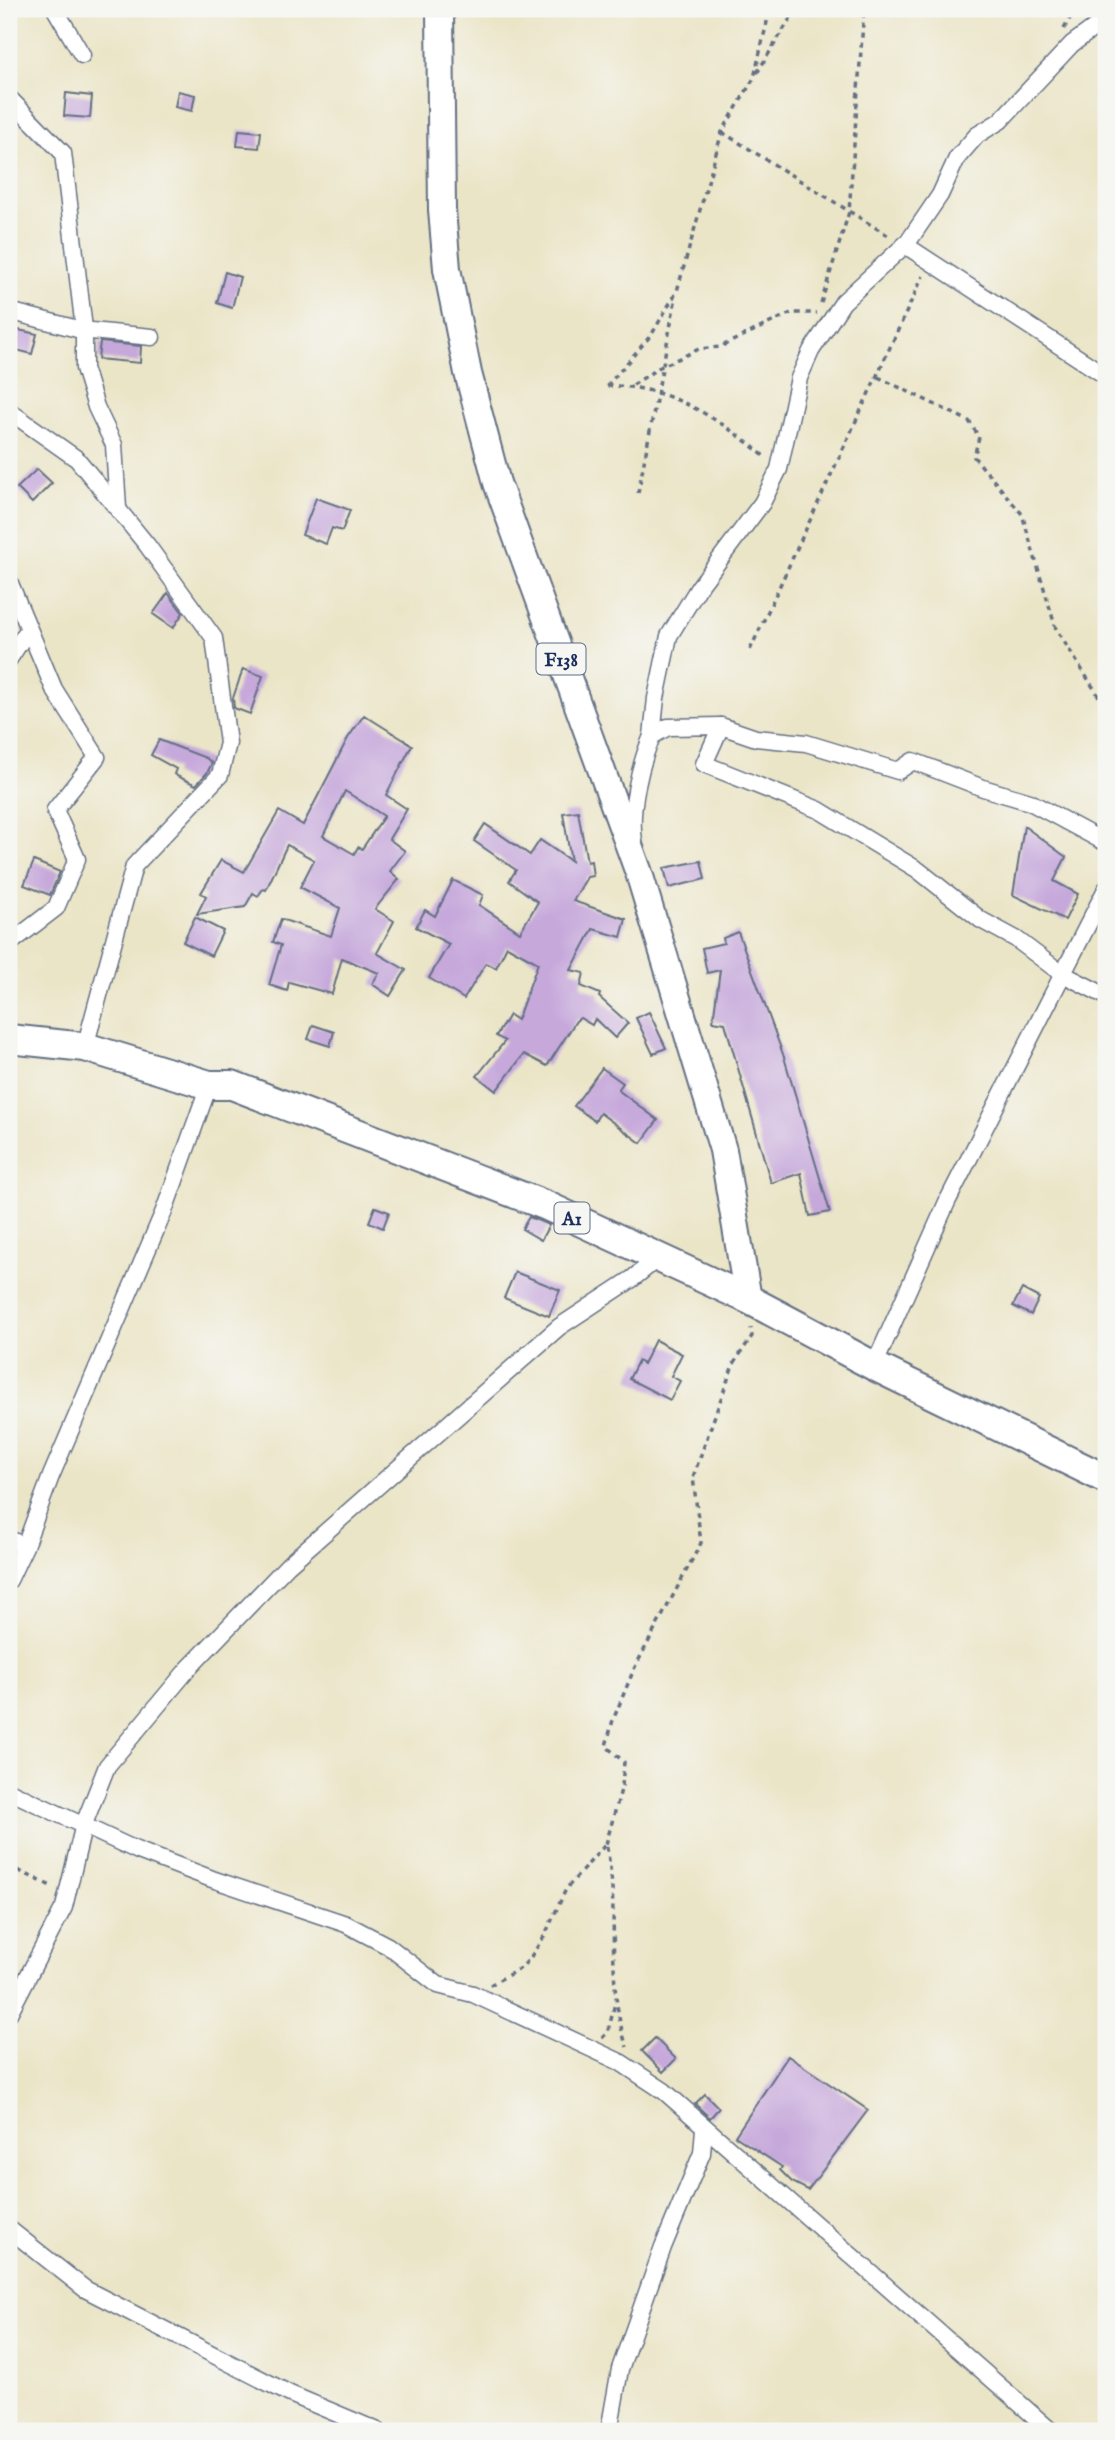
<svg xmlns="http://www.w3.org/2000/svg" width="1115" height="2440" viewBox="0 0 1115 2440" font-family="'IM FELL English',serif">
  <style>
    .building { fill: #c6a8db; fill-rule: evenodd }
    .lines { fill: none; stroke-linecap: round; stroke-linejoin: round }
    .minor-casing { stroke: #646f83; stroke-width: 19 }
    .primary-casing { stroke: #646f83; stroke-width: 30 }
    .trunk-casing { stroke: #646f83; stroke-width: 32 }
    .path { stroke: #646f83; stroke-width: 3.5; stroke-dasharray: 5 5; stroke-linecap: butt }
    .minor { stroke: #fff; stroke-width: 16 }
    .primary { stroke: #fff; stroke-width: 26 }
    .trunk { stroke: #fff; stroke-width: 28 }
    .labels { text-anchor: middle; stroke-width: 7; stroke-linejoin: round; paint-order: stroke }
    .shield { fill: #f6f6f2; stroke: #5d6b8a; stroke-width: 2 }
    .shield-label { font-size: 19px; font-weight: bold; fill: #1b2f5e }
  </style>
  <rect width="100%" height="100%" fill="#f6f6f2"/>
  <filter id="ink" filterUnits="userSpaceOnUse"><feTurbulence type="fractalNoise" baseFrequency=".0143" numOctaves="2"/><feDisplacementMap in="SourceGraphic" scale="14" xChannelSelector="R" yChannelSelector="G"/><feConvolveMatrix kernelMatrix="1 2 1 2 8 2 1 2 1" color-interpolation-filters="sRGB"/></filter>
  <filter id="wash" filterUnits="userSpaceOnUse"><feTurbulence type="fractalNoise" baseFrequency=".00686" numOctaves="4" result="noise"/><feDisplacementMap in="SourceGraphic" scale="28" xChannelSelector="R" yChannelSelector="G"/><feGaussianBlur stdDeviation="1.57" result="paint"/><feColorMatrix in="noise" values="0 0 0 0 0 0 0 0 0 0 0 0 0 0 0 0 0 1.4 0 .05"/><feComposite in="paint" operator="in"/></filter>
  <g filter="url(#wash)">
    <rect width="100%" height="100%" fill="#ebe5c7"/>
    <g id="blocks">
      <g class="building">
        <polygon points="178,91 195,95 192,111 175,107"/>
        <polygon points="66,93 92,96 90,118 64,116"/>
        <polygon points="239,130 261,132 259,148 237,146"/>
        <polygon points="225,272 240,277 232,308 217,303"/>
        <polygon points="9,328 37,334 32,354 9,348"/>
        <polygon points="100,342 141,346 140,363 98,359"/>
        <polygon points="37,469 52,483 32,503 17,488"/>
        <polygon points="316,498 350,510 342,531 332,528 326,544 302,535"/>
        <polygon points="168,593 183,613 173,628 153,614"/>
        <polygon points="243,669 263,676 250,714 234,708 233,698"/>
        <path d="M364,715L412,745L386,795L407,809L389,839L405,851L390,871L399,879L375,909L394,921L377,953L406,970L390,996L372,984L379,973L342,958L332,994L289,982L287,991L269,985L281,945L273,942L281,919L331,936L340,908L300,887L314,860L287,845L266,890L263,889L258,896L253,893L245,907L197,914L206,896L201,893L221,860L244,872L279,811L303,825L348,738ZM345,791L384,816L362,849L358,847L354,854L323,836Z"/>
        <polygon points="159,740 206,758 212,763 207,773 196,785 179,777 174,774 176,769 151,755"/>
        <polygon points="578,811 587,862 591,861 593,876 587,877 573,901 626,919 621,937 593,929 571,970 584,973 581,986 600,994 599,997 628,1023 615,1038 595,1019 592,1025 580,1018 576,1021 547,1066 524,1054 496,1091 477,1076 505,1041 496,1036 509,1015 517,1020 538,963 507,946 496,968 486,963 464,999 429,978 449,944 416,927 425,910 435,916 453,880 483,895 479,905 520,932 538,902 509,881 516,870 474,841 485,824 530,855 540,840 571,861 563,813"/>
        <polygon points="1024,826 1066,857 1054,881 1078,894 1065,920 1013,895"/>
        <polygon points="34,861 60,872 50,895 24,885"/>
        <polygon points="701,861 705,879 669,888 664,868"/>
        <polygon points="195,917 223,931 211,956 183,942"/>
        <polygon points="738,932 784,1057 830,1212 810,1216 801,1173 771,1183 725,1023 713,1021 720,970 707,973 702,948 724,943 723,938"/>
        <polygon points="649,1012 666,1048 653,1054 636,1018"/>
        <polygon points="313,1025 334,1032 330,1046 308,1039"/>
        <polygon points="602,1068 623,1083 618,1090 658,1120 641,1143 600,1113 595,1121 574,1106"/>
        <polygon points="375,1207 389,1212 383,1228 369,1222"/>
        <polygon points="529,1217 549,1225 541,1240 522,1229"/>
        <polygon points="515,1272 560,1290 549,1316 504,1298"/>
        <polygon points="1022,1289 1039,1298 1031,1315 1013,1306"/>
        <polygon points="655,1340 682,1354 671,1376 680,1381 670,1400 629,1379 638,1361 643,1364"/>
        <polygon points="655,2038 676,2059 663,2072 642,2051"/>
        <polygon points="788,2056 868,2110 808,2190 792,2182 780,2170 782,2167 735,2136"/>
        <polygon points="705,2094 719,2108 710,2118 695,2104"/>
      </g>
    </g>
  </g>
  <g filter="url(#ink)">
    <use href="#blocks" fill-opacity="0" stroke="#646f83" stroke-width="2"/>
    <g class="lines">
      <g class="minor-casing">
        <g id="minor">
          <polyline points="55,9 82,55"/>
          <polyline points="9,98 63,153 84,329 84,368 96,407 114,445 118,508"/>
          <polyline points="905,245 1106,376"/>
          <polyline points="9,311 81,330 152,337"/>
          <polyline points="9,411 77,459 147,545 214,638 228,743 220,775 134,866 85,1047"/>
          <polyline points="9,581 54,689 97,757 55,810 77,859 56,908 9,944"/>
          <polyline points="9,659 28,630"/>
          <polyline points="721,726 756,738 806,743 898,771 913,761 983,788 1030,802 1106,843"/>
          <polyline points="652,736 656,698 669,636 699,587 762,503 779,469 799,378 811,351 843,302 908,242 940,195 957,158 977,135 1000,121 1072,44 1106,19"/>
          <path d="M634,841C629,810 640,764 652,736L668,727L721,726L704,764L819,810L918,870L981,920L1016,939L1061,973L1106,996"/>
          <polyline points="874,1366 947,1202 1106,889"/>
          <polyline points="9,1539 25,1546 51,1476 164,1211 209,1085"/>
          <polyline points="9,1580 25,1546"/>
          <polyline points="9,1791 136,1850 212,1879 346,1924 388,1946 438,1985 473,1994 620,2062 664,2091 1051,2431"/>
          <polyline points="9,2013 64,1907 84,1824 107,1766 188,1669 288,1565 559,1327 632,1279 658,1258"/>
          <polyline points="9,2229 85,2289 290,2394 378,2431"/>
          <polyline points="609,2431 620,2369 663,2247 702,2153 704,2129"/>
        </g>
      </g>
      <g class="primary-casing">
        <polyline id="primary" points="440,9 442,210 447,269 468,373 497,483 639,873 723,1150 748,1299"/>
      </g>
      <g class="trunk-casing">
        <polyline id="trunk" points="9,1039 85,1047 209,1085 232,1085 547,1206 748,1299 874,1366 1106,1479"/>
      </g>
      <g class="path">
        <polyline points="1064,29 1075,9"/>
        <polyline points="757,73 796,9"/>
        <polyline points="722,132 889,236"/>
        <polyline points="821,303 849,212 864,9"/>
        <polyline points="878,377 969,421 979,437 974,457 1022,514 1056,629 1100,698 1106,702"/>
        <polyline points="633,385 658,368 699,349 720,347 791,313 817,313"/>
        <polyline points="607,386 652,334 677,291 722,132 754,78 770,9"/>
        <path d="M607,386C666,384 720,419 764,456"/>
        <polyline points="638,493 676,297"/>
        <polyline points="750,650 923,276"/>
        <polyline points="606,1844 622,1786 624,1762 606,1746 613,1720 634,1669 701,1543 693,1477 733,1365 752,1336 751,1328"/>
        <polyline points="9,1866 53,1887"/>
        <path d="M490,1985L521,1968L530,1958L545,1935L566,1889L606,1844C621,1911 604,1982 627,2047"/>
        <polyline points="602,2038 608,2032 615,2003"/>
      </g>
      <use href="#minor" class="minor"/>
      <use href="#primary" class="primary"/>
      <use href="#trunk" class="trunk"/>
    </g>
  </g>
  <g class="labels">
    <g class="shield">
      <rect x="536.5" y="643.5" width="49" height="31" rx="5"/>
      <rect x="554.5" y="1202.5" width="35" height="31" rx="5"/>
    </g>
    <g class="shield-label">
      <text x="561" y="666">F138</text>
      <text x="572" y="1225">A1</text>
    </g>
  </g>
  <rect width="1115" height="2440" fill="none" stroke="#f6f6f2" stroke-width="35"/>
</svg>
